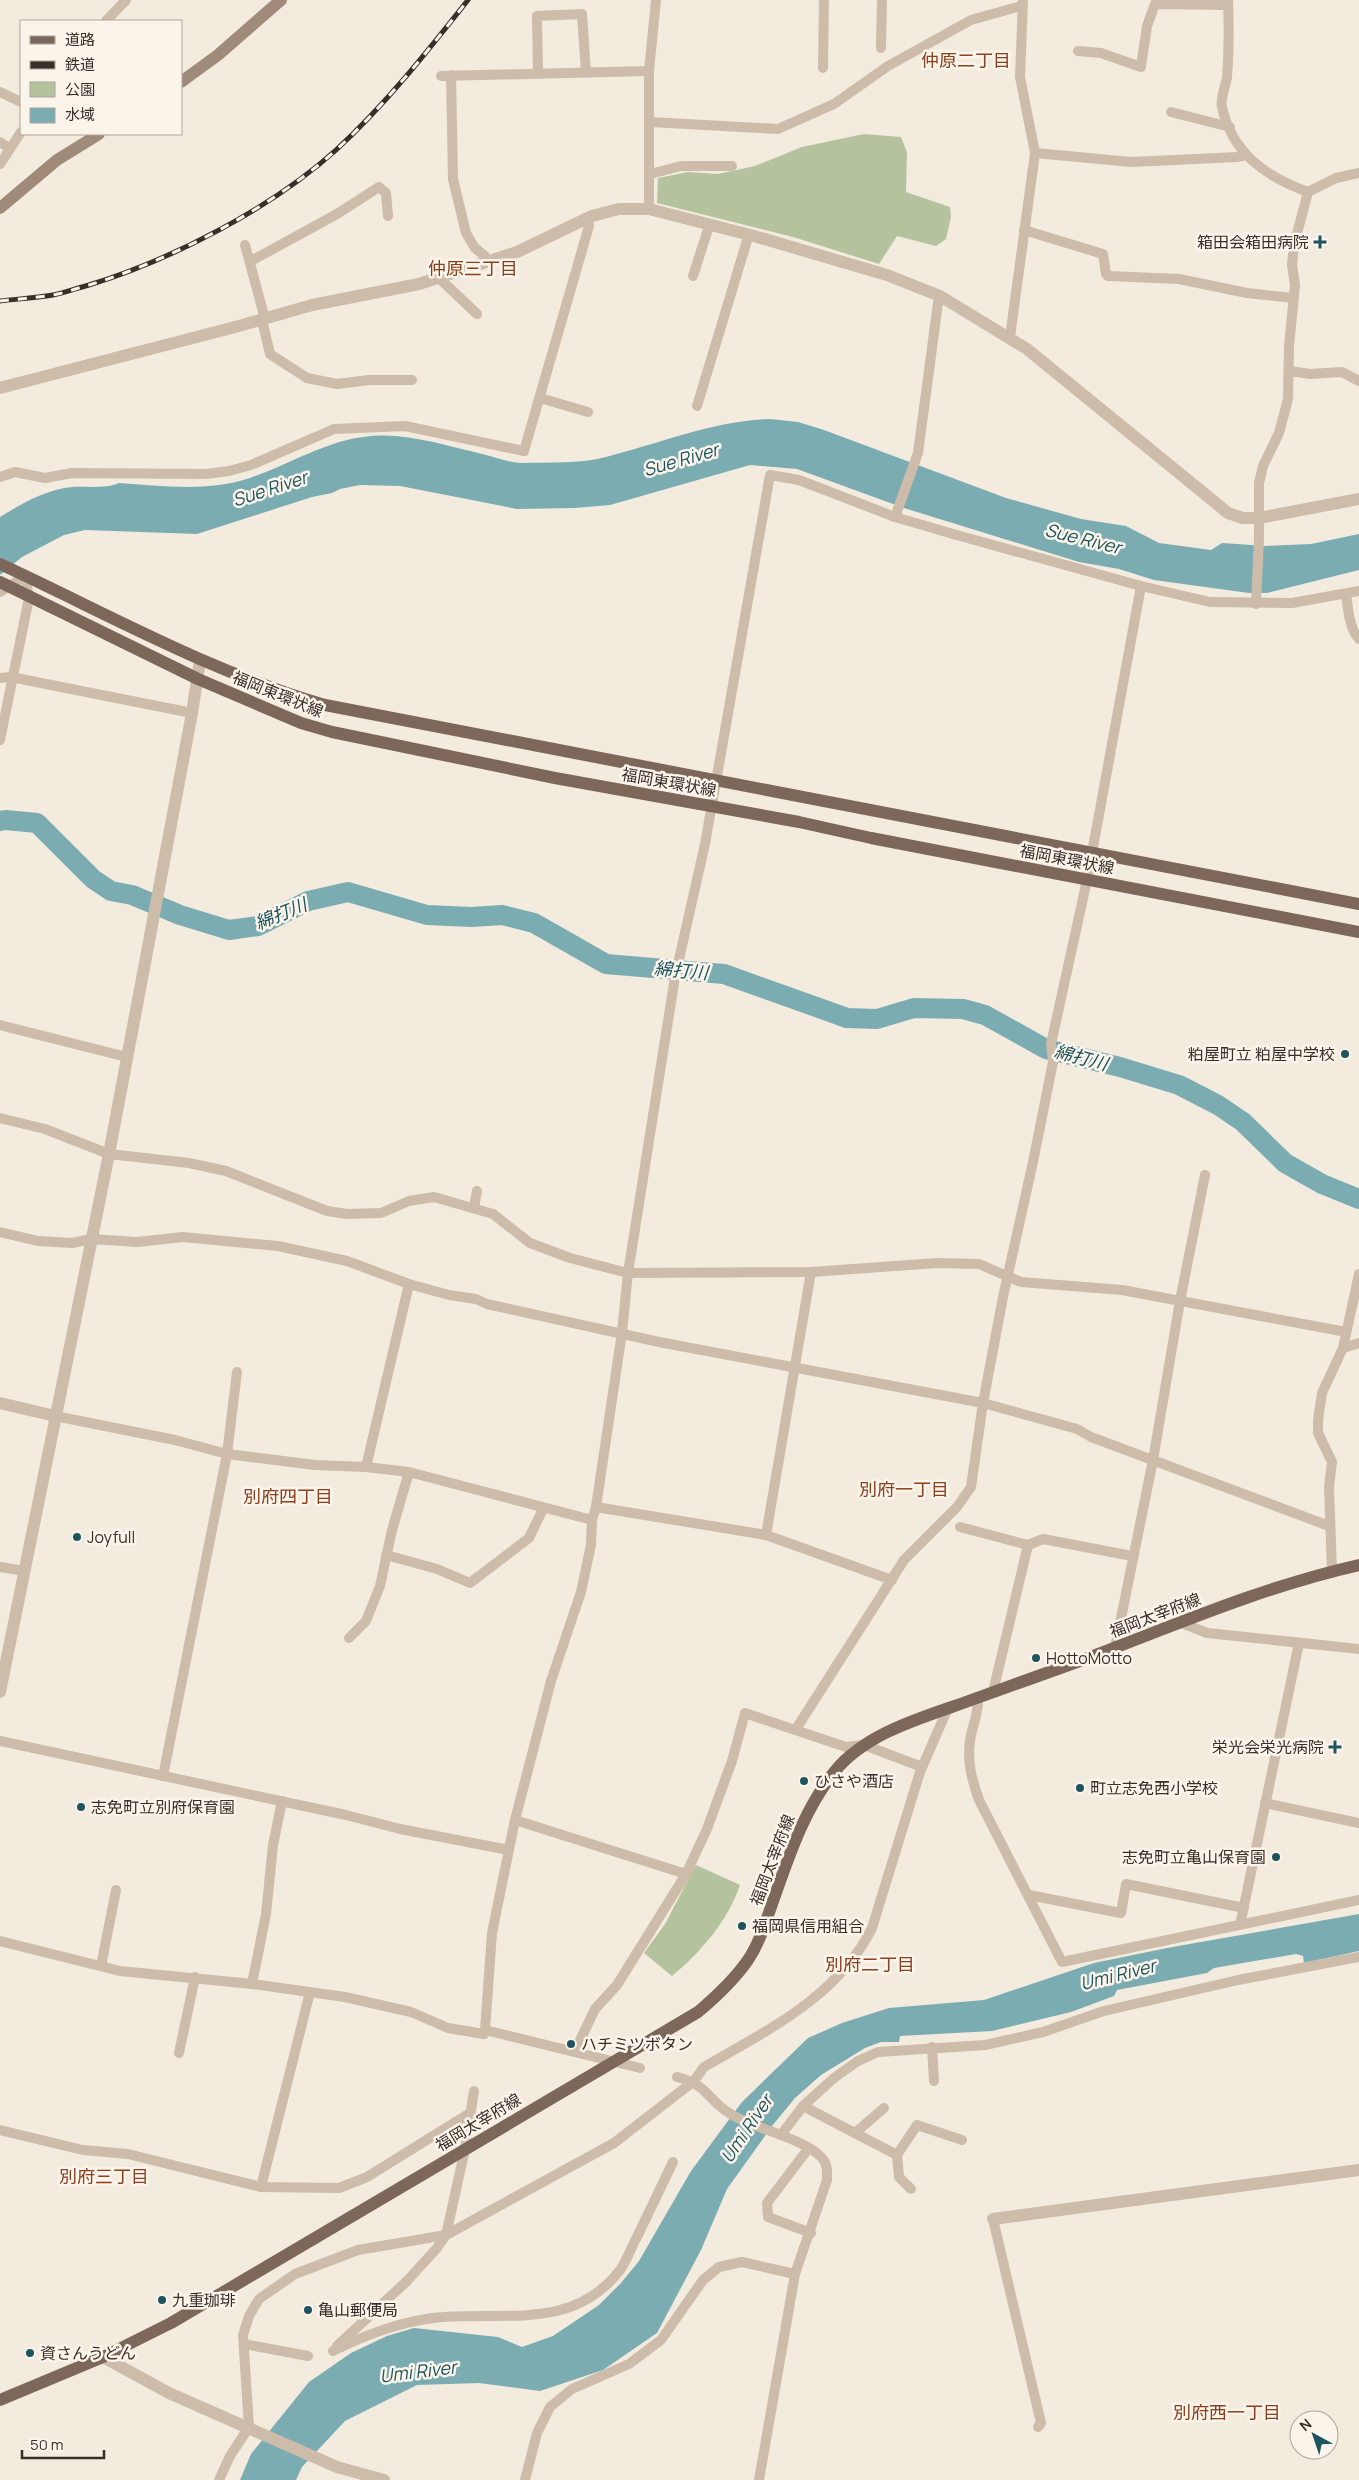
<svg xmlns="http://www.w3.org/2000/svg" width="1359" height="2480" viewBox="0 0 1359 2480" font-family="Manrope,'Noto Sans JP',sans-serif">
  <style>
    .green { fill: #b4c39d }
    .water { fill: #7bacb2 }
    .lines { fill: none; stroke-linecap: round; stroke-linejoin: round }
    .river { stroke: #7bacb2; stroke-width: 20 }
    .minor { stroke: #ccbca9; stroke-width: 10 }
    .tertiary { stroke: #ccbca9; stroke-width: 12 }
    .secondary { stroke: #a08b7a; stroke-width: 12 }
    .primary { stroke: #7c675a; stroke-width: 12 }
    .rail-casing { stroke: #392f29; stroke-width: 5 }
    .rail { stroke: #fbf4eb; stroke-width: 3; stroke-dasharray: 9; stroke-linecap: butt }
    .poi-dot { fill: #1d545d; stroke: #fbf4eb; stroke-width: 2 }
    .labels { text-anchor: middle; stroke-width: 5; stroke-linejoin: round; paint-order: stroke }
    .poi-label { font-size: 16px; fill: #392f29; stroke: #fbf4eb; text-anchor: start }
    .street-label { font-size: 16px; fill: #392f29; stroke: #fbf4eb }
    .neighbourhood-label { font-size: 18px; fill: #8b401f; stroke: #fbf4eb }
    .water-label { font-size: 18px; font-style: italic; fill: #1d545d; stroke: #fbf4eb }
  </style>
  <rect width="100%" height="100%" fill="#f3ebde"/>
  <g class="green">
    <polygon points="864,134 901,137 907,152 906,192 950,207 951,217 946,239 936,246 897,236 879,264 793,237 657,203 658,178 688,172 718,174 755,166 802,147"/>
    <path d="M696,1865L740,1885C728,1921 700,1953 672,1976L644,1953L665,1924Z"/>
  </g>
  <g class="water">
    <path d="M770,419L798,422L824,430L1006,498L1081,519L1126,526L1159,543L1211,550L1222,543L1266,546L1311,544L1359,534V570L1267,593H1249L1154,580L1119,569L1079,562L904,508L797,469L750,465L610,505L575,508L517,509L400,486L360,485L340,489L332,493L312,497L197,534L85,530L64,535L22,557L0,575V517C21,504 47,489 72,487C88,486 105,489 119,483C162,486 209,492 250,478C288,465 324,442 363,437C404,431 446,446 486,455C497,458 511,463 523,463C549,462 580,464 606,457C661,443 713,421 770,419Z"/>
    <polygon points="1359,1914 1359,1951 1304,1963 1303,1956 1296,1954 1214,1968 1207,1973 1117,1990 1114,1996 1071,2012 992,2031 900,2036 899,2042 881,2042 865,2048 821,2075 795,2098 772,2126 727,2189 701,2250 657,2333 603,2370 540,2391 479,2383 417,2385 345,2421 302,2467 296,2480 240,2480 251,2454 309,2382 351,2353 387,2336 414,2328 498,2337 522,2347 553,2336 599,2305 621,2283 639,2261 691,2171 742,2102 808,2038 842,2023 889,2008 984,2000 1094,1963 1167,1948"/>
  </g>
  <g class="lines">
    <polyline class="river" points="0,821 6,820 37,823 93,879 111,891 132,895 180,915 229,930 258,926 308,901 348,892 427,915 472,917 502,915 534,923 606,964 724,974 847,1018 877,1019 914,1008 963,1009 985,1015 1046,1049 1120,1067 1179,1085 1218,1105 1243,1122 1285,1163 1322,1184 1359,1199"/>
    <g class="minor">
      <path d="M1228,0C1229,26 1229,51 1227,77C1226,86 1220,97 1222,107C1232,153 1266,177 1308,192"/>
      <polyline points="106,21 126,0"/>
      <polyline points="881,48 882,0"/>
      <polyline points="1078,51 1101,53 1141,67 1147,26 1155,4 1228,5"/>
      <polyline points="823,68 824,0"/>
      <polyline points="538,73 537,16 582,14 586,72"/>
      <polyline points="451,75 453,179 466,233 475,248 485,256 488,262"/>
      <polyline points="441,76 649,71"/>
      <polyline points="0,92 21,102"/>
      <polyline points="1171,112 1230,127"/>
      <polyline points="650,122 778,129 834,104 888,66 971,20 1021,6"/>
      <polyline points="0,142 10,149"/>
      <polyline points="1035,153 1131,162 1237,157 1246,155"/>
      <polyline points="0,164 21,132"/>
      <polyline points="650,174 681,166 732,166"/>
      <polyline points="649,209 649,71 656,0"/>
      <polyline points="1024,230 1103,254 1106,274 1108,276 1179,279 1247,293 1293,298"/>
      <polyline points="245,245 265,319"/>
      <polyline points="251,261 337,214 379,187 386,193 388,216"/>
      <polyline points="693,276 709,226"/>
      <polyline points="439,278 477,314"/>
      <polyline points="262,320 270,354 307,378 337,384 369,380 412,380"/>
      <polyline points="1010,337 1035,153 1020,77 1023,1"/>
      <polyline points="1290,371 1310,374 1342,372 1359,381"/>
      <polyline points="540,398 588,412"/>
      <polyline points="697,406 749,234"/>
      <polyline points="0,477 15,472 45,478 72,473 206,474 229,471 251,465 334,429 405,426 524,451 589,226 588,218"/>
      <polyline points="895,517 918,453 938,303 940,296"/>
      <polyline points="0,592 25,576 29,598 0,740"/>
      <path d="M1346,594C1348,608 1349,628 1359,639"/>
      <polyline points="1256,604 1259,538 1259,483 1263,466 1279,433 1288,399 1289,346 1295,285 1292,265 1294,245 1308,192 1336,178 1359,173"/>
      <polyline points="0,678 11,677 192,713"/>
      <polyline points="0,1025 127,1057"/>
      <polyline points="0,1118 45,1129 109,1154 189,1163 226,1171 327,1211 347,1214 381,1213 409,1201 434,1197 493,1214 530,1243 570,1258 628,1273 811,1272 937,1263 979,1264 1021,1282 1122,1290 1346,1332"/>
      <polyline points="474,1207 477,1191"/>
      <polyline points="0,1232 38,1241 72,1243 91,1239 137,1242 183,1237 278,1246 347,1261 409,1284 449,1295 476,1299 487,1304 659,1342 983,1403 1077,1429 1091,1437 1329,1526"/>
      <polyline points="1343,1348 1359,1343"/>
      <polyline points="55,1416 175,1440 227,1454 315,1465 366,1467 409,1472 592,1520"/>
      <polyline points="366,1467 409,1284"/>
      <polyline points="596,1507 766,1535 892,1580"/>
      <polyline points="960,1527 1028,1545 1043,1539 1132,1556"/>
      <polyline points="766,1535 811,1272"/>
      <polyline points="386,1555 437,1569 470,1583 529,1538 543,1509"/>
      <polyline points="0,1567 24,1571"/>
      <polyline points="1332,1571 1329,1487 1332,1462 1318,1433 1318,1420 1322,1393 1343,1348 1359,1274"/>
      <polyline points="1179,1622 1207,1633 1359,1649"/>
      <polyline points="349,1638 366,1621 380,1586 392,1530 409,1472"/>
      <polyline points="1115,1648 1153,1460 1180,1301 1205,1175"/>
      <polyline points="993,1692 1028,1545"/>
      <path d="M978,1698C979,1713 972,1726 970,1741C967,1762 972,1780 979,1800L1062,1962L1359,1900"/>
      <polyline points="796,1729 904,1560 957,1507 971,1487 983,1403 1003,1297 1033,1162 1053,1062 1051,1044 1087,880 1141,586"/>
      <polyline points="0,1741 346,1815 400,1829 509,1850"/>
      <polyline points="163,1776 227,1454 237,1372"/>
      <polyline points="1265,1803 1359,1823"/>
      <polyline points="515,1820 686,1874"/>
      <polyline points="1029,1895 1121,1913 1126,1884 1244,1908"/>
      <polyline points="1240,1925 1299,1643"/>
      <polyline points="0,1941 120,1971 252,1984 345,1997 411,2012 448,2028 484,2034 485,2030"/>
      <polyline points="101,1966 116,1890"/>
      <polyline points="252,1984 266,1914 273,1845 282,1801"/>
      <polyline points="932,2047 934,2081"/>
      <polyline points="575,2051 595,2009 617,1985 686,1874 707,1829 732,1761 745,1713 846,1747 864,1745 922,1767"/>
      <polyline points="179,2053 195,1977"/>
      <polyline points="640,2068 485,2030 492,1933 515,1820 551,1681 581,1592 591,1545 592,1520 596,1507 622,1332 628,1273 675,977 705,844 770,475 799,480 895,517 953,534 1141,586 1210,602 1292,603 1359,591"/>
      <path d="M677,2077C707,2084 707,2099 729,2113C753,2129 803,2137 822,2158C828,2165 827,2172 827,2180L795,2274L759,2480"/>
      <polyline points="803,2106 897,2155 917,2125 962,2140"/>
      <polyline points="0,2130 83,2150 128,2154 261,2187 339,2188 367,2177 470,2113"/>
      <polyline points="855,2133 884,2108"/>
      <polyline points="781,2135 803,2106 834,2078 858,2061 878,2052 985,2045 1043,2032 1104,2011 1238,1980 1359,1957"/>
      <polyline points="808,2149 767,2203 768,2217 811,2233"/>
      <polyline points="897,2155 899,2177 911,2189"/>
      <polyline points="261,2187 310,1992"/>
      <polyline points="993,2219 1041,2423 1038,2427"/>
      <polyline points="244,2344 308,2356"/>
      <polyline points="337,2346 407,2281 437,2248 446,2235 465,2149 474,2091"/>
      <path d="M333,2351C366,2335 396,2323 433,2318C500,2310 572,2333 620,2270C627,2261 631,2247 637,2237C649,2212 661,2187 673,2162"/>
      <path d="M219,2480L230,2456L249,2427L243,2335L249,2316L259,2299L295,2274L358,2250L446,2235L614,2143L694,2081L704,2067C766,2031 839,1996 872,1928L920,1772L948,1708"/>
      <polyline points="525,2480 537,2433 550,2407 572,2389 629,2364 661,2340 703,2280 719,2267 742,2262 795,2274"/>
    </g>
    <g class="tertiary">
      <polyline points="0,388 239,326 312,305 419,284 517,252 592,216 619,209 649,209 754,236 887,275 940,296 1027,349 1228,513 1243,518 1259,518 1359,499"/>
      <polyline points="0,1403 55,1416"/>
      <polyline points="0,1692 109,1154 192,713 200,661"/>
      <polyline points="993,2219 1359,2170"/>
      <polyline points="103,2357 169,2393 337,2467 384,2480"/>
    </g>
    <g class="secondary">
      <polyline points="181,82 218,55 281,0"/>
      <polyline points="0,208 57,160 99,134"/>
    </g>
    <g class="primary">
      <path d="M0,564C108,614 210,672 325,705L1359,904"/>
      <polyline points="0,582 198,679 301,723 332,732 555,778 799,822 871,838 1359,932"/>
      <path d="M0,2400L103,2357L171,2323L698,2012C717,1996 734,1980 748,1960C760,1942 766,1921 773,1901C789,1856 804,1809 835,1771C869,1730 929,1716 977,1698C1010,1686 1044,1674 1077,1662C1171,1627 1261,1587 1359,1565"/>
    </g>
    <g class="rail-casing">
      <path id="rail" d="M0,301C17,299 35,298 53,295C65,293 77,288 89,285C171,260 272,208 336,150C385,105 427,52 468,0"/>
    </g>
    <use href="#rail" class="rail"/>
  </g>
  <g class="poi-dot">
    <path d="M1317.5 234.5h5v5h5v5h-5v5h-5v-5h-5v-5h5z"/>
    <circle cx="1345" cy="1054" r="5"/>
    <circle cx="77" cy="1537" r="5"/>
    <circle cx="1036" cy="1658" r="5"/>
    <path d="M1332.5 1739.5h5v5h5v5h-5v5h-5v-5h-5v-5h5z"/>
    <circle cx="804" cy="1781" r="5"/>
    <circle cx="1080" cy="1788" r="5"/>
    <circle cx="81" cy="1807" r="5"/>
    <circle cx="1276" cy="1857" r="5"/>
    <circle cx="742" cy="1926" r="5"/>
    <circle cx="571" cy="2044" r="5"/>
    <circle cx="162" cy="2300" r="5"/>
    <circle cx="308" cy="2310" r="5"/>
    <circle cx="30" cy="2353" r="5"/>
  </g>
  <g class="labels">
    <g class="poi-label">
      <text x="1309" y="248" text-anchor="end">箱田会箱田病院</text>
      <text x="1335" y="1060" text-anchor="end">粕屋町立 粕屋中学校</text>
      <text x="87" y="1543">Joyfull</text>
      <text x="1046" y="1664">HottoMotto</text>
      <text x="1324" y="1753" text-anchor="end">栄光会栄光病院</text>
      <text x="814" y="1787">ひさや酒店</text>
      <text x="1090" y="1794">町立志免西小学校</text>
      <text x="91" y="1813">志免町立別府保育園</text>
      <text x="1266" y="1863" text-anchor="end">志免町立亀山保育園</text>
      <text x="752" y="1932">福岡県信用組合</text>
      <text x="581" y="2050">ハチミツボタン</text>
      <text x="172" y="2306">九重珈琲</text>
      <text x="318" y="2316">亀山郵便局</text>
      <text x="40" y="2359">資さんうどん</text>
    </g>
    <g class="street-label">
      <text transform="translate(278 694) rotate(22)" y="6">福岡東環状線</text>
      <text transform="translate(669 782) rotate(10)" y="6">福岡東環状線</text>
      <text transform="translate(1067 859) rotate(11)" y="6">福岡東環状線</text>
      <text transform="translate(1155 1615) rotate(-21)" y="6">福岡太宰府線</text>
      <text transform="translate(772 1860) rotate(-69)" y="6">福岡太宰府線</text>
      <text transform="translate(478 2122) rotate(-31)" y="6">福岡太宰府線</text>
    </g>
    <g class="neighbourhood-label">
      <text x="966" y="67">仲原二丁目</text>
      <text x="473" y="275">仲原三丁目</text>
      <text x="904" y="1496">別府一丁目</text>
      <text x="288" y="1503">別府四丁目</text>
      <text x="870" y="1971">別府二丁目</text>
      <text x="104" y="2183">別府三丁目</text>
      <text x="1227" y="2419">別府西一丁目</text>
    </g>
    <g class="water-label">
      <text transform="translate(681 460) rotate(-16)" y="6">Sue River</text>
      <text transform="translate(270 489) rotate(-18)" y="6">Sue River</text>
      <text transform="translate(1083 539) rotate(14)" y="6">Sue River</text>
      <text transform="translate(281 914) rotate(-22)" y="6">綿打川</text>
      <text transform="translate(681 971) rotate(5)" y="6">綿打川</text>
      <text transform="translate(1081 1058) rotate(15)" y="6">綿打川</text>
      <text transform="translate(1118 1975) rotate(-14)" y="6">Umi River</text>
      <text transform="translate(747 2129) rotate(-56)" y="6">Umi River</text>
      <text transform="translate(418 2372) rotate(-7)" y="6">Umi River</text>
    </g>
  </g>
  <rect x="20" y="20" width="162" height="115" fill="#fbf4eb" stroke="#ada59d"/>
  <rect x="30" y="36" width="25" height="8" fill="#7c675a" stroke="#ada59d"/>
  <text x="65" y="45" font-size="15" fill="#392f29">道路</text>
  <rect x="30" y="61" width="25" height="8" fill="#392f29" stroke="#ada59d"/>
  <text x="65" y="70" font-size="15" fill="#392f29">鉄道</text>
  <rect x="30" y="82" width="25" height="15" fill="#b4c39d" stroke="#ada59d"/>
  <text x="65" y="95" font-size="15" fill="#392f29">公園</text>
  <rect x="30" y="108" width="25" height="15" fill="#7bacb2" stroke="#ada59d"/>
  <text x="65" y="120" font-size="15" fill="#392f29">水域</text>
  <g transform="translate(1314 2435) rotate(320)"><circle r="24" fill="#fbf4eb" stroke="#ada59d"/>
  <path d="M0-4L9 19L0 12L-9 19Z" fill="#1d545d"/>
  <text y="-8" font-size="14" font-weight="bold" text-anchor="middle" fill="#392f29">N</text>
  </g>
  <path d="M22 2450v8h82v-8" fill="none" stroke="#392f29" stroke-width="2.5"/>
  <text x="30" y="2450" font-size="15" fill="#392f29" stroke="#fbf4eb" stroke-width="4" paint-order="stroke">50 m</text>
</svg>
